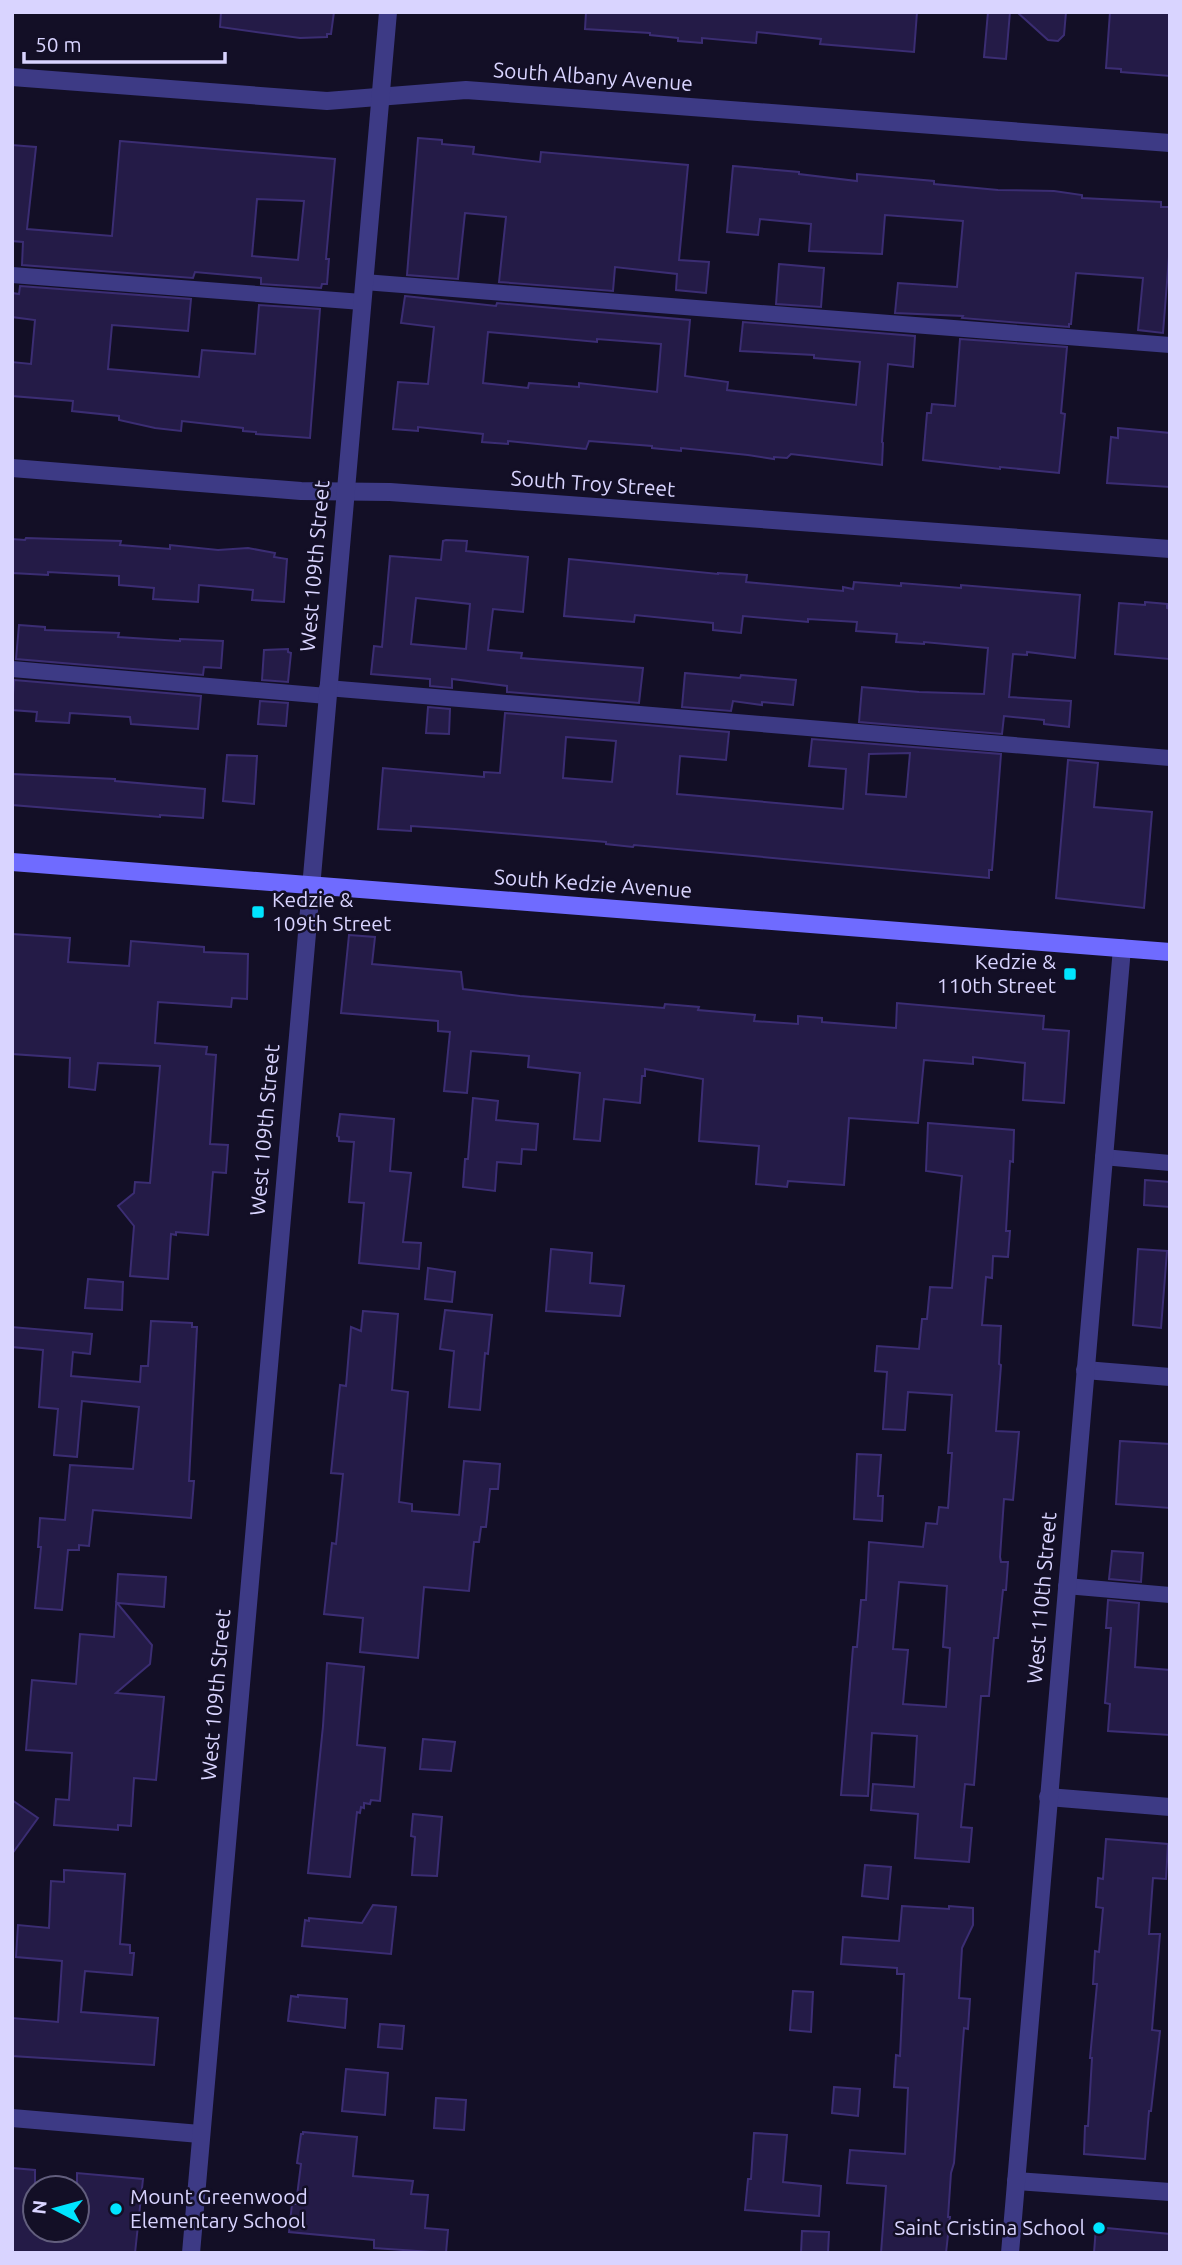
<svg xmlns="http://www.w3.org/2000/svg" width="1182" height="2265" viewBox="0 0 1182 2265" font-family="Ubuntu,sans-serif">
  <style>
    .building { fill: #241b47; stroke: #3b2d73; stroke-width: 2; fill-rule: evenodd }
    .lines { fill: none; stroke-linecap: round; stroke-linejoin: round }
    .service { stroke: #3d3a85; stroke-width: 16 }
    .minor { stroke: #3d3a85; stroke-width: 18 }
    .secondary { stroke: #6f6bff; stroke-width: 18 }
    .poi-dot { fill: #00e5ff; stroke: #130f26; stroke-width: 2.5 }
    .labels { text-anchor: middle; stroke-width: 5; stroke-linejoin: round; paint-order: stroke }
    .street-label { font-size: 21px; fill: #d9d4ff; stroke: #130f26 }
    .poi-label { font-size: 21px; fill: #d9d4ff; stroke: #130f26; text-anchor: start }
  </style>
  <rect width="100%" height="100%" fill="#130f26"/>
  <g class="building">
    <polygon points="221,12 334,12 331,34 327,34 327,37 300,38 220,27"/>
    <polygon points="586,12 917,12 914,52 820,44 821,39 757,32 756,43 702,38 702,43 678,41 678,38 650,35 650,33 585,29"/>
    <polygon points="988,12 1010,12 1006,59 984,57"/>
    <polygon points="1017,12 1066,12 1064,35 1058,41 1048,40"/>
    <polygon points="1110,12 1170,12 1170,76 1121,72 1121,69 1106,68"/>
    <polygon points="418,138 442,140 442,144 474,147 473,154 540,162 541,152 688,165 679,260 709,262 706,293 676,290 677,274 615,267 613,291 499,282 506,217 465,213 458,279 407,275"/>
    <path d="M120,141L335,159L326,259H329L327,284H322L321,288L261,284V278L195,272L193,278L22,265L23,242L12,241V145L36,147L27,229L112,236ZM257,199L304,201L298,260L252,256Z"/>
    <polygon points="733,166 799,172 799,174 857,181 857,174 934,181 934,184 998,190 1054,191 1082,195 1082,198 1161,202 1161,207 1170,207 1170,244 1163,333 1138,330 1143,278 1076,273 1071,324 1069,324 1069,327 962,318 963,316 895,313 898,283 957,287 963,221 885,215 882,254 809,251 811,224 760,219 758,235 727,232"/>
    <polygon points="779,264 824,268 821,307 776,304"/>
    <polygon points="20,286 191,299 188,331 112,325 108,369 199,377 202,350 255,354 259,305 320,309 310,438 256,434 256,432 243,431 243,428 182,421 181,431 155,428 119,420 119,416 72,411 73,401 12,396 12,362 31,364 35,320 12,317 12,293 19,294"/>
    <path d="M405,296L496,306L497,303L690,320L685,376L728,382L727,390L856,405L860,362L814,358V355L740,351L743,322L915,336L913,367L888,364L882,442L883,443L882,465L791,454L787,458L774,457V459L748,455L681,448V451L652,448V446L589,441L586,449L508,441V444L482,442L483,434L418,427V431L393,429L398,382L428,384L434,327L401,323ZM488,332L597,342V339L661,344L657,392L579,383V387L529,383L528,388L483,383Z"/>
    <polygon points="960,339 1067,347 1061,413 1065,414 1059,473 1000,467 1000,469 923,460 927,413 931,413 932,404 955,406"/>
    <polygon points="1118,428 1170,433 1170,487 1107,483 1111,437 1118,438"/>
    <polygon points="26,538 121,541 120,545 170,549 170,545 218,550 248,548 275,553 274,557 287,559 284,602 252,600 253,590 199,585 198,602 153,599 154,588 119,585 119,576 48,572 48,575 12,573 12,539 25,540"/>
    <path d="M446,540L467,541L466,551L528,557L523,612L493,609L488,650L522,653L521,658L643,668L639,703L507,692V686L452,679V688L430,686V679L371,674L374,646L382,647L390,556L441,560L443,541ZM416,598L470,604L466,649L411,644Z"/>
    <polygon points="569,559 718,574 718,573 747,575 746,582 843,591 843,587 853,589 854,582 901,586 901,583 961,588 961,585 1080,595 1075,658 1027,652 1027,655 1013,654 1009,697 1071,701 1069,727 1044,724 1044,720 1004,716 1002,734 859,722 862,687 919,692 984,694 988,648 924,642 924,644 896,642 897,634 856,631 857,622 808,619 808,622 743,616 741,633 713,630 713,623 635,615 634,622 564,616"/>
    <polygon points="1145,602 1167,604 1167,608 1170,609 1169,659 1115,654 1119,603 1145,605"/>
    <polygon points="19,625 45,627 45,630 119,633 118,637 180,641 180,639 223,641 221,668 204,667 203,675 16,659"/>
    <polygon points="288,649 288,652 291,653 288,682 262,680 264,650"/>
    <polygon points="685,673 740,678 741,675 796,680 793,705 762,702 762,705 733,701 731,711 682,707"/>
    <polygon points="14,680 201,696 198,729 131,724 130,717 70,713 69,723 36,721 37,712 12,710"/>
    <polygon points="260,701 288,703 286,726 258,724"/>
    <polygon points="428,707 450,709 449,734 426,733"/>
    <path d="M505,713L729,732L726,760L680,756L677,794L843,809L846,769L809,766L812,739L1001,754L992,870H989V878L634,845L633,847L606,844V842L455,829L411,826V831L378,829L383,768L484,777V772L500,773ZM566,737L616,741L612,782L563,778ZM910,753L906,797L866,794L869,754Z"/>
    <polygon points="227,755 257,756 254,804 223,801"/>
    <polygon points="1068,760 1098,763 1094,807 1152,812 1144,908 1056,898"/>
    <polygon points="12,774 115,779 115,781 205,789 203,818 160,815 160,817 12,805"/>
    <polygon points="12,934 70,938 68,962 129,966 131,941 204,947 204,952 248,954 247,999 232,998 231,1007 158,1002 155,1043 207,1047 206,1054 216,1055 210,1144 228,1145 226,1173 213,1172 208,1235 176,1232 176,1235 171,1234 168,1279 130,1276 134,1226 118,1206 134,1193 135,1182 150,1183 160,1066 98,1063 95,1090 69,1087 70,1058 12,1054"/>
    <polygon points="349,935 375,937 372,964 461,972 463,989 520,996 664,1008 665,1004 699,1007 698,1010 755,1015 754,1021 798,1024 798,1016 822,1018 822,1022 896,1028 897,1003 1044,1016 1043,1029 1069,1031 1064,1103 1023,1100 1025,1063 973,1057 973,1064 924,1060 918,1123 849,1118 844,1185 788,1181 787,1187 756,1184 759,1146 699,1141 703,1079 645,1069 645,1076 642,1076 640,1103 604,1099 600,1141 574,1139 580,1073 528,1067 529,1056 471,1051 467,1093 444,1091 450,1032 438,1031 438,1021 341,1013"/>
    <polygon points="473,1098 498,1101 496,1120 538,1124 536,1150 522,1149 521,1164 497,1162 495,1191 463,1187 465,1159 468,1159"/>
    <polygon points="340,1114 394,1119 390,1171 411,1173 403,1242 421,1243 419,1269 359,1263 364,1203 349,1202 354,1142 339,1141 339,1137 337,1136"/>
    <path d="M928,1123L1014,1130L1013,1162L1010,1161L1006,1231H1010L1008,1257L993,1256L992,1278L986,1277L982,1325L1001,1326L999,1364L1001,1365L996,1431L1019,1432L1013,1500L1004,1499L1000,1557L1001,1562H1008L1006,1590H1003L998,1638H994L989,1696H981L974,1785L965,1784L961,1827L972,1828L969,1862L915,1858L918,1814L871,1810L873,1784L914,1787L917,1736L872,1733L868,1796L841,1795L853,1647H857L861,1600H866L869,1542L923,1547L926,1523L937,1524L939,1507L948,1508L952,1453H948L952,1395L908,1392L905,1430L883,1429L887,1372L875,1371L877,1346L919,1349L922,1319H927L930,1287L952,1288L962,1176L926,1171ZM899,1582L947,1586L943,1647L950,1648L946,1707L903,1704L908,1650L893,1649Z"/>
    <polygon points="1145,1180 1170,1182 1170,1207 1144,1205"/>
    <polygon points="551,1249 592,1253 590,1283 624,1286 620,1316 546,1311"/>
    <polygon points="1138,1249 1167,1251 1161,1328 1133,1325"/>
    <polygon points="428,1268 455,1272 452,1302 425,1299"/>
    <polygon points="88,1279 123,1282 122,1310 85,1308"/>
    <polygon points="445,1310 492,1315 488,1354 485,1353 480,1410 449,1407 454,1351 440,1349"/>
    <polygon points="363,1311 398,1314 392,1390 408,1392 399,1502 412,1504 412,1511 459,1515 464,1461 500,1464 498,1489 490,1489 486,1527 481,1527 479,1542 474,1542 469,1591 424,1587 418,1658 360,1652 363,1618 324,1614 332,1543 336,1544 343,1474 331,1473 340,1385 346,1386 351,1327 361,1331"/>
    <polygon points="151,1321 192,1323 192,1327 197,1327 189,1481 194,1481 191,1518 93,1510 89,1546 79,1545 79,1550 68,1550 62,1610 35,1608 41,1547 38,1547 40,1518 65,1520 70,1465 133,1469 139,1407 82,1401 77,1457 54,1455 58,1409 39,1407 43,1350 12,1347 12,1327 92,1334 90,1354 73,1352 71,1376 140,1382 141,1366 148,1366"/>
    <polygon points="1120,1441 1170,1444 1170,1508 1116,1504"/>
    <polygon points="857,1454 881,1455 878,1496 883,1496 882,1521 854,1519"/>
    <polygon points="1112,1551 1143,1553 1141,1582 1109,1579"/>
    <polygon points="118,1574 166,1577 164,1607 117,1603 152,1645 150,1664 116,1693 164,1697 156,1780 134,1778 131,1826 118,1825 118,1830 54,1825 56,1799 69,1800 72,1753 26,1750 32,1680 76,1684 80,1634 114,1637"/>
    <polygon points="1108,1600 1139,1603 1135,1667 1170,1670 1170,1735 1108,1731 1110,1704 1105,1703 1111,1628 1106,1628"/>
    <polygon points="327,1663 364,1667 357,1745 385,1748 380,1801 371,1800 370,1804 364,1803 364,1808 361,1807 360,1813 357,1812 350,1877 308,1873 323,1726"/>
    <polygon points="423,1739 455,1742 451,1771 420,1769"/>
    <polygon points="12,1800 38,1818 12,1854"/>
    <polygon points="413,1814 442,1817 437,1876 412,1875 415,1837 411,1836"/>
    <polygon points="1106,1839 1168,1844 1166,1879 1153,1878 1149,1934 1160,1934 1152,2030 1160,2031 1151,2111 1149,2111 1145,2159 1084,2154 1085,2126 1088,2126 1092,2058 1090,2058 1097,1984 1093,1984 1095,1951 1099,1952 1103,1908 1096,1907 1098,1878 1103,1879"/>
    <polygon points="865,1865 891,1867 888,1899 862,1896"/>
    <polygon points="64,1870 125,1874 120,1944 130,1945 130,1953 134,1953 132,1975 85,1971 81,2012 158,2018 154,2065 12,2056 12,2018 58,2022 62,1961 16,1957 18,1925 49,1928 51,1881 64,1882"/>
    <polygon points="373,1905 396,1907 391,1954 302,1946 305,1920 309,1921 309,1918 362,1923"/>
    <polygon points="902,1906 949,1909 949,1906 973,1908 973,1925 962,1948 959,1998 970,1999 968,2029 964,2028 954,2163 951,2173 948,2217 950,2217 946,2253 881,2253 886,2186 847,2183 850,2150 905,2154 908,2088 894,2087 896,2055 900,2056 904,1974 897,1974 897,1968 841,1964 843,1937 899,1941"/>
    <polygon points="793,1991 813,1992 811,2032 790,2030"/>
    <polygon points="298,1995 347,1999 345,2028 288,2021 291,1996 298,1997"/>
    <polygon points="380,2024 404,2026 402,2049 378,2047"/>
    <polygon points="346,2069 388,2073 385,2115 342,2111"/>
    <polygon points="834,2087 860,2089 858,2116 832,2113"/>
    <polygon points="436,2098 466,2100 464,2130 434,2128"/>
    <polygon points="303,2132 357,2137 353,2176 413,2181 411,2194 428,2195 425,2228 448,2230 446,2253 374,2248 374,2240 289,2232 292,2204 296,2204 301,2164 297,2163 301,2134 303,2134"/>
    <polygon points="754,2133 787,2135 783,2182 821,2186 819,2216 745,2210 748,2179 751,2179"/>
    <polygon points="12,2168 35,2170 35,2230 77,2230 77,2173 143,2179 135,2253 12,2253"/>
    <polygon points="1096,2227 1170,2234 1170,2253 1094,2253"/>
    <polygon points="802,2231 829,2232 828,2253 801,2253"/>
  </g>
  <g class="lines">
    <g class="service">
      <polyline points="12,275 362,302"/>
      <polyline points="364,282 1170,345"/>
      <polyline points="12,669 327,696"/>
      <polyline points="327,688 1170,758"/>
      <polyline points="1103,1157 1170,1163"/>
      <polyline points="1066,1586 1170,1595"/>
    </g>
    <g class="minor">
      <polyline points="12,77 327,101 466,90 1170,143"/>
      <polyline points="12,468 301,491 390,492 1170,549"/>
      <polyline points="1085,1370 1170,1377"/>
      <polyline points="1048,1797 1170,1807"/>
      <polyline points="12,2118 200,2134"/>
      <polyline points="1016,2181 1170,2192"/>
      <polyline points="191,2253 388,12"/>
      <polyline points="1010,2253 1122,948"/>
    </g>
    <polyline class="secondary" points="12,862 1170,952"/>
  </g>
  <g class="poi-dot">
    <rect x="251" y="905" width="14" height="14" rx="3.5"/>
    <rect x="1063" y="967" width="14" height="14" rx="3.5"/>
    <circle cx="116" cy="2209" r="7"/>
    <circle cx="1099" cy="2228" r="7"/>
  </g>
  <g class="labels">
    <g class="street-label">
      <text transform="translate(593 77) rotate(4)" y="7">South Albany Avenue</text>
      <text transform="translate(593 484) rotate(4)" y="7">South Troy Street</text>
      <text transform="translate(315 566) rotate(-85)" y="7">West 109th Street</text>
      <text transform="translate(593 884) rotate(4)" y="7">South Kedzie Avenue</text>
      <text transform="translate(265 1130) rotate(-85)" y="7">West 109th Street</text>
      <text transform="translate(1042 1598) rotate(-85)" y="7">West 110th Street</text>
      <text transform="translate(216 1695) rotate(-85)" y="7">West 109th Street</text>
    </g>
    <g class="poi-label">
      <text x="272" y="907">Kedzie &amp;<tspan x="272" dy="24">109th Street</tspan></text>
      <text x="1056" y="969" text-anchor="end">Kedzie &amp;<tspan x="1056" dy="24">110th Street</tspan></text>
      <text x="130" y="2204">Mount Greenwood<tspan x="130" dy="24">Elementary School</tspan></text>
      <text x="1085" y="2235" text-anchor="end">Saint Cristina School</text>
    </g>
  </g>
  <rect width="1182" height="2265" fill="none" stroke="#d9d4ff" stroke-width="28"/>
  <g transform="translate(56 2209) rotate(276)"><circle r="33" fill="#130f26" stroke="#625e7d" stroke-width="2"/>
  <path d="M0-5L12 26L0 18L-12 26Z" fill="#00e5ff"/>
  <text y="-10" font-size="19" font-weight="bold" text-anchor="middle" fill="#d9d4ff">N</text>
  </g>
  <path d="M24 52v10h201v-10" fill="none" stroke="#d9d4ff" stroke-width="3.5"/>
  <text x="35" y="52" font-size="21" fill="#d9d4ff" stroke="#130f26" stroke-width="5" paint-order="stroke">50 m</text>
</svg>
